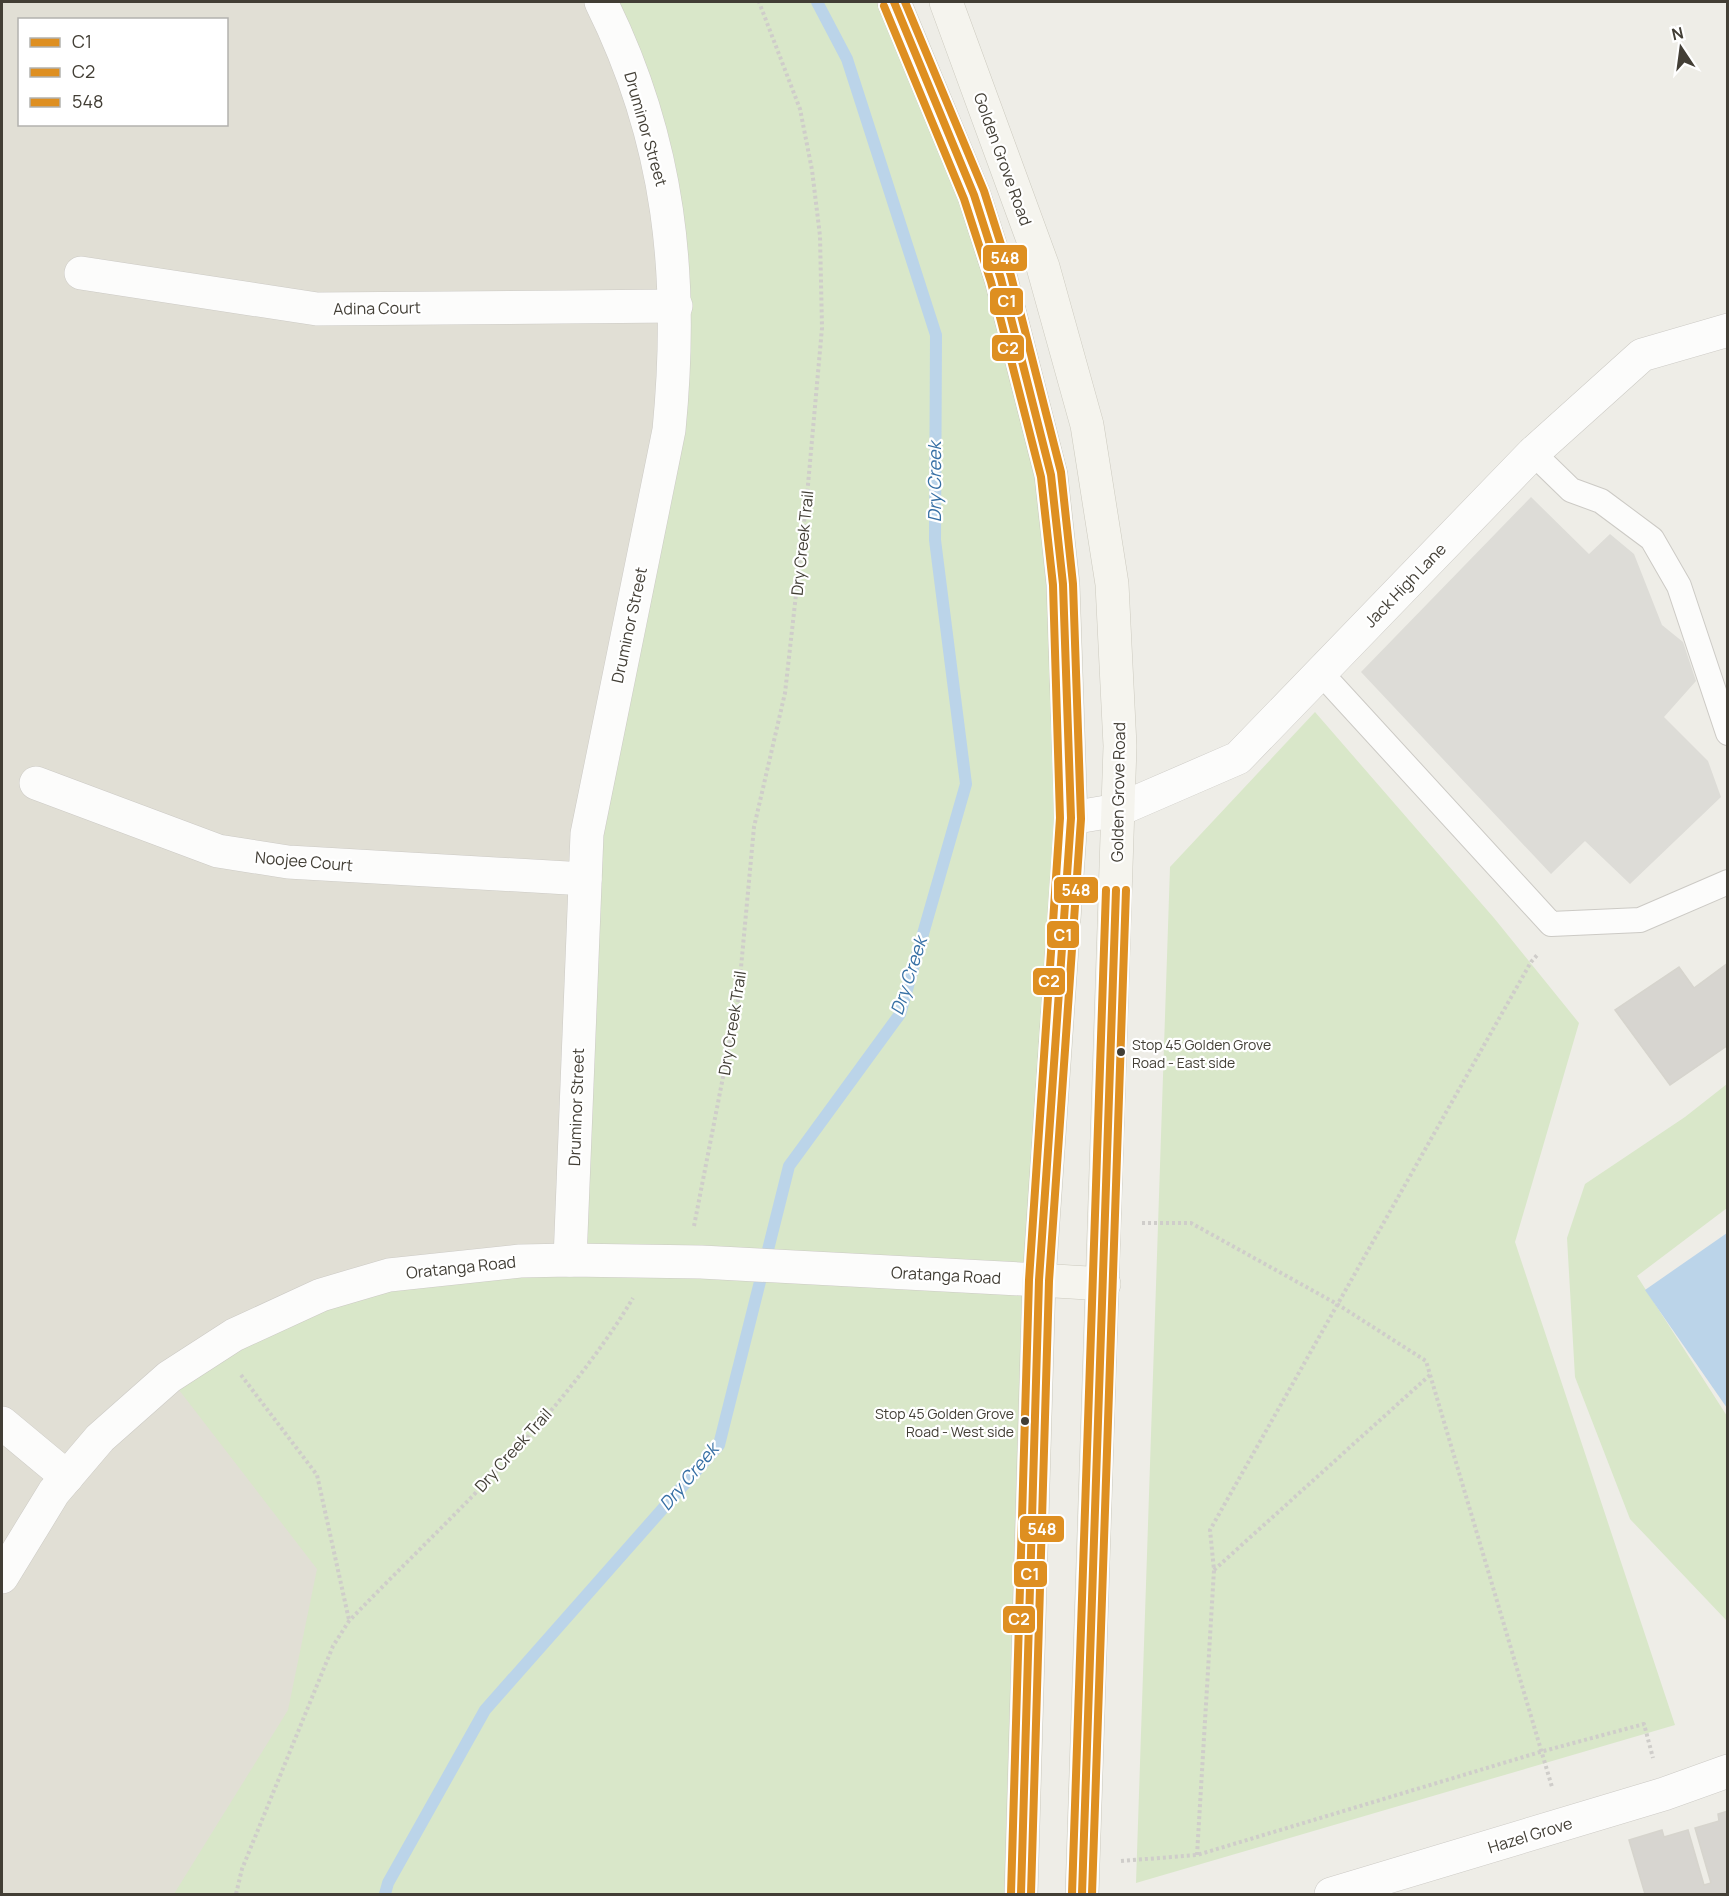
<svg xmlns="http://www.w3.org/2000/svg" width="1729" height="1896" viewBox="0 0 1729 1896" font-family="Manrope,sans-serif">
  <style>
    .residential { fill: #e1dfd5; fill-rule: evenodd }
    .green { fill: #d9e7c9 }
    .parking { fill: #dddcd7 }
    .water { fill: #bbd4e9 }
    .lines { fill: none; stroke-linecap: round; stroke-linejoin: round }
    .stream { stroke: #bbd4e9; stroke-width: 12 }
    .building { fill: #d7d5d0; stroke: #d6d4cd; stroke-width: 1.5 }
    .lane-casing { stroke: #cccac5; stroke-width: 26 }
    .street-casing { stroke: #cccac5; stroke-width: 34 }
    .secondary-casing { stroke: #cccabf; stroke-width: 34 }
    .path { stroke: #cfcdca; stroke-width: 4; stroke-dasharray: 3 3; stroke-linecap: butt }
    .lane { stroke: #fcfcfb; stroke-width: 24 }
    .street { stroke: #fcfcfb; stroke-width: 33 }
    .secondary { stroke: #f5f4ee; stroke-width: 33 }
    .bus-1-casing { stroke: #fff; stroke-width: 12 }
    .bus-2-casing { stroke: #fff; stroke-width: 12 }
    .bus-3-casing { stroke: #fff; stroke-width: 12 }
    .bus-1 { stroke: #de8f21; stroke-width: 8 }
    .bus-2 { stroke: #de8f21; stroke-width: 8 }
    .bus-3 { stroke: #de8f21; stroke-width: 8 }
    .bus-dot { fill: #423e35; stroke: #fff; stroke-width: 2 }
    .labels { text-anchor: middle; stroke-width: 4.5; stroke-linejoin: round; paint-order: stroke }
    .bus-label { font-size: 14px; fill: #423e35; stroke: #fff; text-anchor: start }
    .street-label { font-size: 16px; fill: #423e35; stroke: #fff }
    .water-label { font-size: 18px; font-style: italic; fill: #3770a5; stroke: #fff }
    .line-badge { stroke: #fff; stroke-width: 2 }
    .badge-label { font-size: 16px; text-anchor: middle; font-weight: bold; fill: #fff }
  </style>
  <rect width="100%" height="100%" fill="#eeede7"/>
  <path class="residential" d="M2,2H894L1021,1894H2ZM20,20H226V124H20Z"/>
  <g class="green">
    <polygon points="601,2 894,2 974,195 1063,584 1021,1894 174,1894 288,1710 317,1569 169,1377 321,1295 570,1260 587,834 676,290"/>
    <polygon points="1315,712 1494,918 1579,1023 1515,1242 1675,1725 1136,1883 1170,867"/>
    <polygon points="1727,1084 1727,1208 1637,1276 1727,1416 1727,1621 1630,1519 1575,1377 1567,1238 1585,1184 1685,1117"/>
  </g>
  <polygon class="parking" points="1531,497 1589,554 1610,534 1634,554 1662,625 1683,642 1696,681 1664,717 1708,761 1721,797 1630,884 1585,841 1551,874 1361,672"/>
  <polygon class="water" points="1727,1233 1727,1408 1645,1290"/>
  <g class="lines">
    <polyline class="stream" points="385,1894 388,1883 485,1710 719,1445 789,1166 900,1014 966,784 935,540 936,335 847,59 817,2"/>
  </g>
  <g class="building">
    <polygon points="1728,963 1728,1045 1670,1085 1615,1010 1679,967 1694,988"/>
    <polygon points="1728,1811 1728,1894 1645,1894 1629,1840 1662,1830 1664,1837 1688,1830 1704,1885 1711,1883 1695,1828 1719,1821 1718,1814"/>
  </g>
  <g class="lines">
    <g class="lane-casing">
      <g id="lane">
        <polyline points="1533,453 1571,490 1601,501 1652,539 1679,586 1728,733"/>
        <polyline points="1321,673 1551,924 1640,920 1728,882"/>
      </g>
    </g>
    <g class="street-casing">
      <g id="street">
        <polyline points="81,273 317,309 676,306"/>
        <polyline points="36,783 218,851 288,862 585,879"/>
        <polyline points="1071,818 1118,810 1238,758 1533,453 1642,355 1728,330"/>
        <path d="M570,1260L587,834L669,430C684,276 670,141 601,2"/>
        <polyline points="2,1423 67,1477"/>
        <polyline points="2,1577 54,1492 100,1438 169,1377 234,1335 321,1295 389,1275 520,1261 570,1260 701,1262 1039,1280"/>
        <polyline points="1331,1894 1664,1794 1728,1771"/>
      </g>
    </g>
    <g class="secondary-casing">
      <g id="secondary">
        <polyline points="894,2 974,195 1001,279 1051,475 1063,584 1071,818 1039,1280 1021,1894"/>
        <polyline points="946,2 1043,267 1087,425 1112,584 1120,746 1082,1894"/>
        <polyline points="1039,1280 1104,1284"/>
      </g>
    </g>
    <g class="path">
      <polyline points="1142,1223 1191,1223 1337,1304 1426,1361 1552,1787"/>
      <polyline points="694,1226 738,1000 754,827 785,693 807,496 822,328 820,236 812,170 800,109 759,2"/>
      <polyline points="241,1375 317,1475 349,1620"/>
      <polyline points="1214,1570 1431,1374"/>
      <polyline points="1197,1855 1214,1570 1210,1530 1531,962 1538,954"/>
      <polyline points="1121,1861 1197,1855 1540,1752 1644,1724 1653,1758"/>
      <path d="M236,1894L242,1869L333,1646L349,1621C448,1518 559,1421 633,1298"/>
    </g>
    <use href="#lane" class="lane"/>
    <use href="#street" class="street"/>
    <use href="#secondary" class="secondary"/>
    <g class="bus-1-casing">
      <g id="bus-1">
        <polyline points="894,2 974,195 1001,279 1051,475 1063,584 1071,818 1039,1280 1021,1894"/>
        <polyline points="1082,1894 1116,890"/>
      </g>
    </g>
    <g class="bus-2-casing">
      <g id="bus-2">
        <polyline points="884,6 964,199 991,282 1041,477 1053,585 1060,818 1029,1280 1011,1894"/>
        <polyline points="1092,1894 1126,890"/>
      </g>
    </g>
    <g class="bus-3-casing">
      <g id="bus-3">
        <polyline points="905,2 984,191 1011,276 1061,472 1073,584 1081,819 1049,1281 1031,1894"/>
        <polyline points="1072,1894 1106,890"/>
      </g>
    </g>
    <use href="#bus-1" class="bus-1"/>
    <use href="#bus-2" class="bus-2"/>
    <use href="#bus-3" class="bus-3"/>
  </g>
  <g class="bus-dot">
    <circle cx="1121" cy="1052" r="5"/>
    <circle cx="1025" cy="1421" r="5"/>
  </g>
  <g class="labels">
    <g class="bus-label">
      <text x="1132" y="1050">Stop 45 Golden Grove<tspan x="1132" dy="18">Road - East side</tspan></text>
      <text x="1014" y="1419" text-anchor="end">Stop 45 Golden Grove<tspan x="1014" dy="18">Road - West side</tspan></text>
    </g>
    <g class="street-label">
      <text transform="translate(646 129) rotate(74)" y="6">Druminor Street</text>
      <text transform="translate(1003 159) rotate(70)" y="6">Golden Grove Road</text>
      <text transform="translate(377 308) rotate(-1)" y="6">Adina Court</text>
      <text transform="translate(802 543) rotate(-84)" y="6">Dry Creek Trail</text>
      <text transform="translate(1405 585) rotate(-46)" y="6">Jack High Lane</text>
      <text transform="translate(629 625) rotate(-78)" y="6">Druminor Street</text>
      <text transform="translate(1118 792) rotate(-89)" y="6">Golden Grove Road</text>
      <text transform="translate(304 861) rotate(5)" y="6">Noojee Court</text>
      <text transform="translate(732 1023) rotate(-81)" y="6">Dry Creek Trail</text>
      <text transform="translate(576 1107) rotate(-88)" y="6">Druminor Street</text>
      <text transform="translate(461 1267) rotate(-6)" y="6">Oratanga Road</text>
      <text transform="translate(946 1275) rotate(3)" y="6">Oratanga Road</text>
      <text transform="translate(513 1450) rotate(-48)" y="6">Dry Creek Trail</text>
      <text transform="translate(1530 1835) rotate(-17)" y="6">Hazel Grove</text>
    </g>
    <g class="water-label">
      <text transform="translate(935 482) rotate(-90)" y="6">Dry Creek</text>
      <text transform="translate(909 976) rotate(-72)" y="6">Dry Creek</text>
      <text transform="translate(689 1477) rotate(-50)" y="6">Dry Creek</text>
    </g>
  </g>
  <g class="line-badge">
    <rect x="982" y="244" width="46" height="28" rx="6" fill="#de8f21"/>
    <rect x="989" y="287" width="35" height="29" rx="6" fill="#de8f21"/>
    <rect x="991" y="334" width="34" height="28" rx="6" fill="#de8f21"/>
    <rect x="1053" y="876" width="46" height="28" rx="6" fill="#de8f21"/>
    <rect x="1046" y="920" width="34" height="29" rx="6" fill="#de8f21"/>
    <rect x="1032" y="967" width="34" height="29" rx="6" fill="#de8f21"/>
    <rect x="1019" y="1515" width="46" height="28" rx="6" fill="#de8f21"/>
    <rect x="1013" y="1560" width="35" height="28" rx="6" fill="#de8f21"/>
    <rect x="1002" y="1605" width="34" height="29" rx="6" fill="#de8f21"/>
  </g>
  <g class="badge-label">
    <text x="1005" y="264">548</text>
    <text x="1007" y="307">C1</text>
    <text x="1008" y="354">C2</text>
    <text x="1076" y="896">548</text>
    <text x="1063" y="941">C1</text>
    <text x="1049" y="987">C2</text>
    <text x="1042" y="1535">548</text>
    <text x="1030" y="1580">C1</text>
    <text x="1019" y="1625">C2</text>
  </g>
  <rect width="1729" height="1896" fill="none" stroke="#423e35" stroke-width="6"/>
  <rect x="18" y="18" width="210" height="108" fill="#ffffff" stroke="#b3b2ae" stroke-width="1.5"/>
  <rect x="30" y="38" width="30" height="9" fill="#de8f21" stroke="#b3b2ae" stroke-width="1.5"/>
  <text x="72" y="48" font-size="18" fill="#423e35">C1</text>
  <rect x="30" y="68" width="30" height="9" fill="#de8f21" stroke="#b3b2ae" stroke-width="1.5"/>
  <text x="72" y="78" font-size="18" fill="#423e35">C2</text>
  <rect x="30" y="98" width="30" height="9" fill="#de8f21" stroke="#b3b2ae" stroke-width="1.5"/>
  <text x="72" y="108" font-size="18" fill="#423e35">548</text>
  <g transform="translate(1681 48) rotate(347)" stroke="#ffffff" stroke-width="4.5" paint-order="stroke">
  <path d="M0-4.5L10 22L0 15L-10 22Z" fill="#423e35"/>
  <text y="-9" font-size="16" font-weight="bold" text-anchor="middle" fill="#423e35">N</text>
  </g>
</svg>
